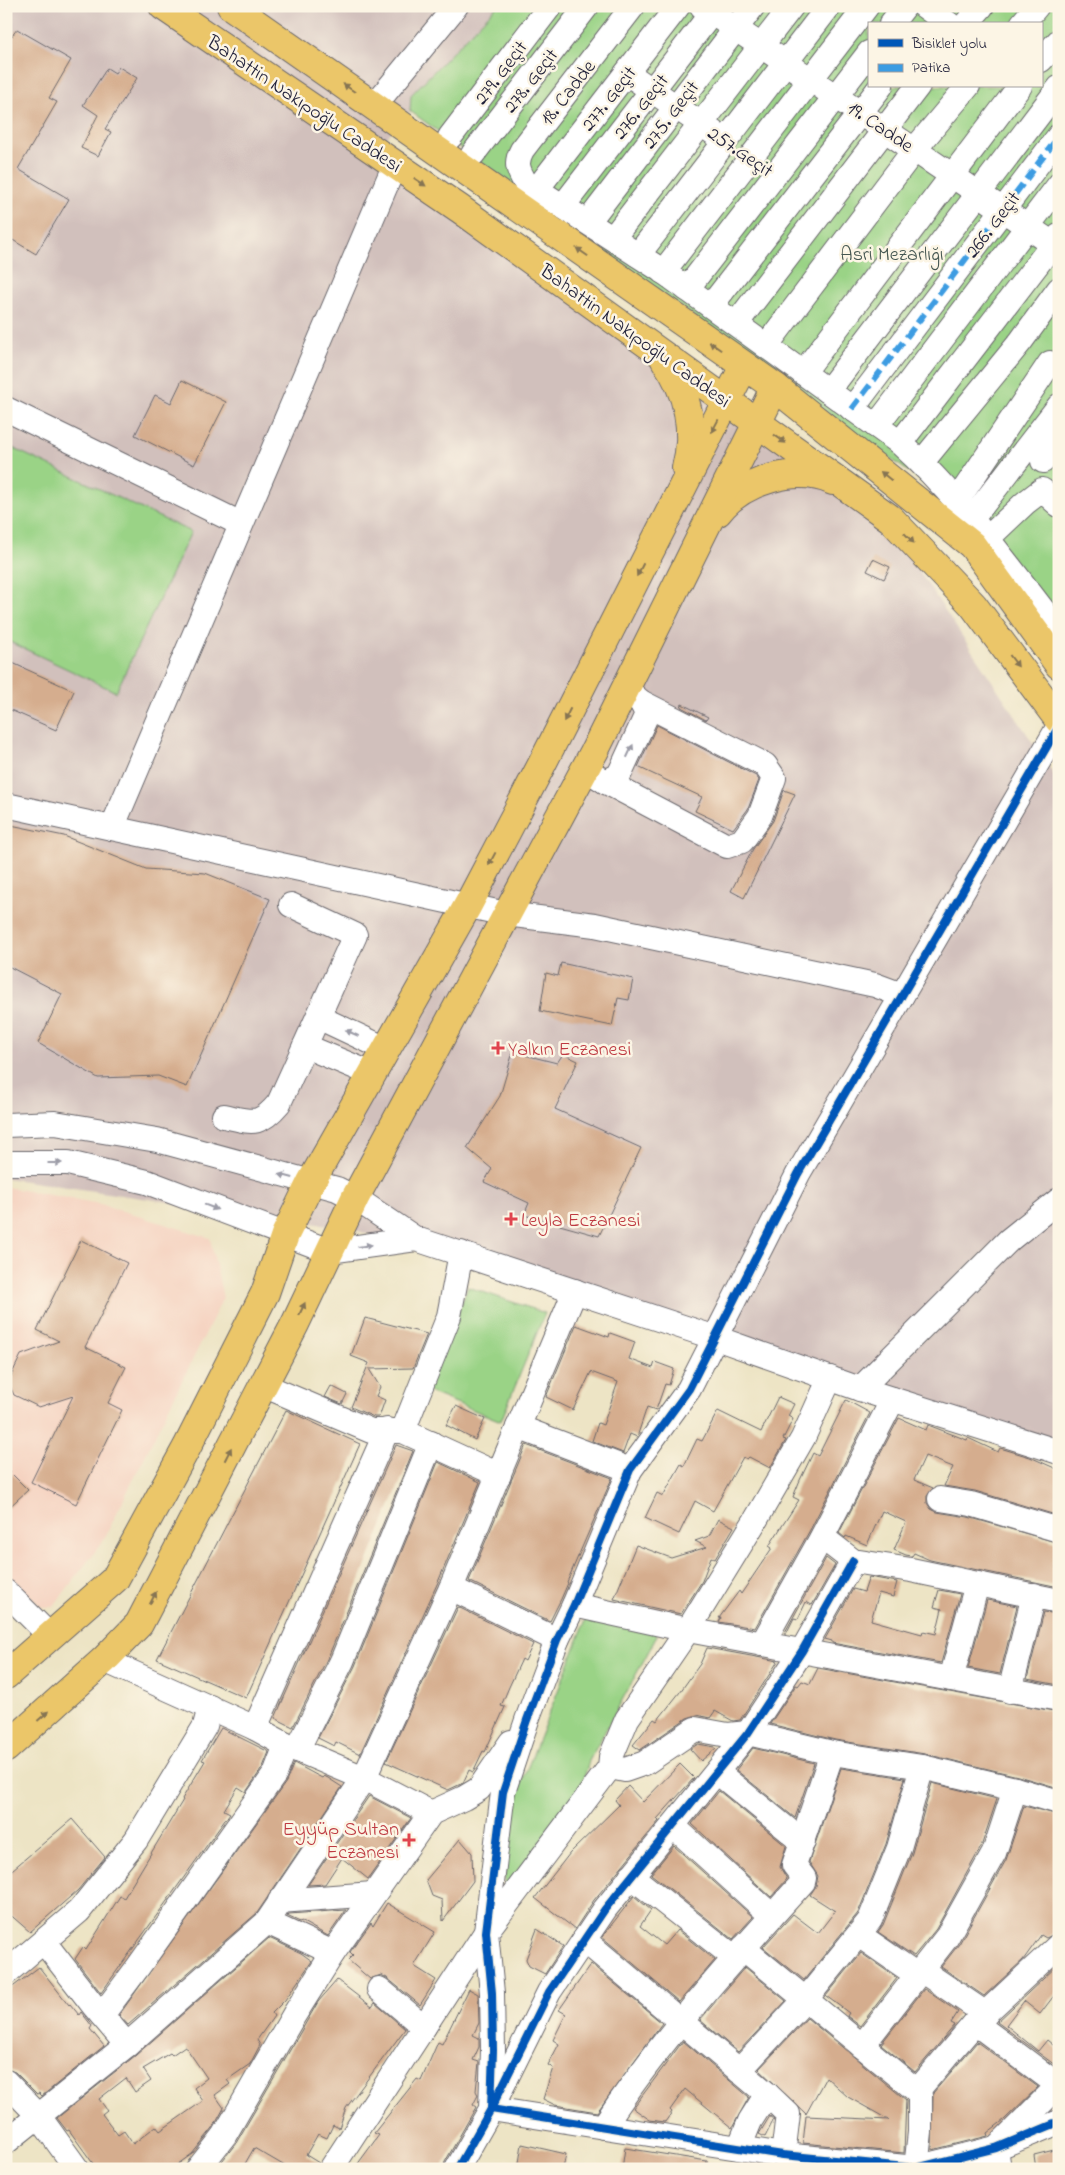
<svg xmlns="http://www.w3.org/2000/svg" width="1065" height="2175" viewBox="0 0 1065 2175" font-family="'Indie Flower',sans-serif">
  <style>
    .built { fill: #f5d3c1 }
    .industrial { fill: #d1c0bc }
    .green { fill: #9ad386; stroke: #5e7a60; fill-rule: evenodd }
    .building { fill: #d5ad8e; fill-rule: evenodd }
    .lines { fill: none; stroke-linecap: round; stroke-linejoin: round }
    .minor-casing { stroke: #69666b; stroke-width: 26 }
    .major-casing { stroke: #69666b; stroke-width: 30 }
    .minor { stroke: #fff; stroke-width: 24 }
    .major { stroke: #ebc669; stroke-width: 28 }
    .quiet { stroke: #3c9ce2; stroke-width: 6; stroke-dasharray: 12 6; stroke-linecap: butt }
    .cycleway-casing { stroke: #fcf5e5; stroke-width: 11 }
    .cycleway { stroke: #0057b8; stroke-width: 8 }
    .oneway { fill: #867452 }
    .oneway2 { fill: #9c9ca7 }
    .health-dot { fill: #e0444e; stroke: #fcf5e5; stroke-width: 2 }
    .labels { text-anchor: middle; stroke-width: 5; stroke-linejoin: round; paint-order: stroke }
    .street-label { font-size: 20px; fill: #22223b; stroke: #fcf5e5 }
    .park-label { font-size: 20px; fill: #465752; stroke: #fcf5e5 }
    .health-label { font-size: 20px; fill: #be3a42; stroke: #fcf5e5; text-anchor: start }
  </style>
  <rect width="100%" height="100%" fill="#fcf5e5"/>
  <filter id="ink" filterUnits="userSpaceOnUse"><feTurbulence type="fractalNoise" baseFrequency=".02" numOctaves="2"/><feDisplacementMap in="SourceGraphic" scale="10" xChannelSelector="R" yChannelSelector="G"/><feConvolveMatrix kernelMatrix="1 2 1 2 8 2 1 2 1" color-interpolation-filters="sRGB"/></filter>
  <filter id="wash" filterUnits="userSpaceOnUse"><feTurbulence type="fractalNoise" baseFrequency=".0096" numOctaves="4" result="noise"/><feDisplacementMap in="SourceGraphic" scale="20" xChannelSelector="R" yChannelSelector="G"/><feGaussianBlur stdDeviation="1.12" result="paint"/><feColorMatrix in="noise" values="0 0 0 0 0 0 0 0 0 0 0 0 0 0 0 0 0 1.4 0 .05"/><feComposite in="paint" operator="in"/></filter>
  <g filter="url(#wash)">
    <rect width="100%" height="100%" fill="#ede4c5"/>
    <polygon class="built" points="6,1187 100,1204 210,1238 223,1298 103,1541 53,1607 41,1607 6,1573"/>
    <polygon class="industrial" points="6,6 497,6 411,95 410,111 372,153 891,529 1059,782 1059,1446 352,1229 6,1178"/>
    <g class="green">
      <path d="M497,6H1059V664L945,498L410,111L411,95ZM869,24H1041V86H869Z"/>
      <polygon points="6,445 191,532 116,692 6,640"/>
      <polygon points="468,1287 545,1313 501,1421 426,1391"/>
      <polygon points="587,1617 654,1630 657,1636 589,1761 579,1795 504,1891 507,1820"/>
    </g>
    <g id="blocks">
      <g class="building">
        <polygon points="17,29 71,60 49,98 57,102 18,169 69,199 36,254 6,236 6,33 12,36"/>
        <polygon points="119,67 137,78 105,129 111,132 98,156 81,148 98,115 83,105 107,68 115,73"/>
        <polygon points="182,380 226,402 194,465 135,435 155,395 171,403"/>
        <polygon points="873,559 890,567 884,579 867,571"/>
        <polygon points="6,660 74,691 56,730 6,708"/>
        <polygon points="682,704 708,717 706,720 681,707"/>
        <polygon points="657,725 756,776 759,780 748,809 733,829 695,811 702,797 638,767"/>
        <polygon points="784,790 795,794 744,898 731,891 753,849 773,821"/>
        <polygon points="6,824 64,836 146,869 205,873 270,899 187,1087 158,1076 98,1078 38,1043 62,994 6,965"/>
        <polygon points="561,963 633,979 629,1000 618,998 612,1026 540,1011 546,973 558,976"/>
        <polygon points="513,1052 557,1063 563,1054 578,1061 555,1109 641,1148 599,1236 524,1215 529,1203 484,1182 492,1169 467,1148 500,1096"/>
        <polygon points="81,1240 127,1263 85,1347 126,1367 108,1403 122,1410 76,1504 31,1482 73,1396 39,1407 14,1395 8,1382 21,1355 59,1341 37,1330"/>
        <polygon points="365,1318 427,1334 413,1368 369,1369 380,1387 376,1396 385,1400 379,1417 374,1417 351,1407 369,1363 351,1356"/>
        <polygon points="576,1325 609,1337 610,1333 635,1342 629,1359 653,1368 655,1362 674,1369 669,1385 665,1384 656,1410 647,1407 637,1437 630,1434 623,1453 592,1441 598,1423 603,1425 618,1382 591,1372 573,1410 546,1397"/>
        <polygon points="331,1386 347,1394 342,1404 325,1397"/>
        <polygon points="778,1397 794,1404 788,1416 793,1419 783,1439 786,1440 770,1468 749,1457 747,1459 743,1457 713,1511 695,1501 679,1534 645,1518 657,1493 663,1496 681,1464 684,1466 697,1439 702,1441 718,1411 761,1432"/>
        <polygon points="846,1400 870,1413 810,1530 755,1628 719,1622 721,1618 719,1618 739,1591 741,1594 772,1548 769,1546 799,1500 793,1497 800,1480 813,1453 818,1456"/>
        <polygon points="456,1406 485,1419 475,1440 446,1425"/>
        <polygon points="286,1410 360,1444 246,1698 157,1659"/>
        <polygon points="899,1418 926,1430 928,1425 967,1440 968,1438 998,1452 1000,1448 1030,1457 1059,1470 1059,1516 975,1491 944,1486 953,1467 925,1456 914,1480 933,1488 927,1496 927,1503 931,1509 937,1512 968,1517 1059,1543 1059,1558 1056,1568 1059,1570 1059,1587 930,1560 914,1553 912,1556 906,1555 894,1550 906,1522 882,1511 867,1545 846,1536 845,1538 839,1533"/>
        <polygon points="396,1445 413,1451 329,1655 293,1727 275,1718"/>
        <polygon points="526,1445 612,1478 567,1582 568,1583 561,1599 550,1621 469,1581"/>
        <polygon points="438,1462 480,1482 438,1582 360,1754 336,1742 334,1746 318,1738 355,1666"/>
        <polygon points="6,1468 28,1490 6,1510"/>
        <polygon points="718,1519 734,1527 715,1559 711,1557 702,1581 681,1614 614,1599 636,1545 671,1558 707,1547 695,1541 709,1536"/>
        <polygon points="826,1558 835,1565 812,1605 806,1602 798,1619 794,1618 786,1634 784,1634"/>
        <polygon points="869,1577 897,1582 893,1597 879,1593 871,1620 922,1634 923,1631 936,1634 942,1609 934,1607 939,1590 960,1594 941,1663 832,1643 832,1641 825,1639 853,1589 864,1592"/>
        <polygon points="987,1600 1017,1606 1000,1674 968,1668"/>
        <polygon points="458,1607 533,1644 525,1661 522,1659 509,1687 501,1706 505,1707 485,1752 483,1751 473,1772 469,1770 463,1783 448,1790 386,1762"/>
        <polygon points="1044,1612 1059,1614 1059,1685 1027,1679"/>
        <polygon points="707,1648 778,1661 740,1720 733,1721 715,1711 710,1718 697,1715 687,1718 640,1750 633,1745 654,1719 657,1721 680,1692 700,1664"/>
        <polygon points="818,1668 1059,1712 1059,1788 1018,1776 925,1754 835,1740 770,1724 796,1685 798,1686 802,1681 810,1684"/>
        <polygon points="221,1728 269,1752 263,1767 246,1792 238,1787 224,1810 230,1813 101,1993 75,1959 83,1947 86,1950 120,1896 124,1898 183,1800 182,1799 205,1761 202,1760"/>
        <polygon points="698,1744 715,1747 716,1748 701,1761 690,1749"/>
        <polygon points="753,1748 814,1763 795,1818 736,1770"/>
        <polygon points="294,1763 322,1778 324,1776 328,1778 342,1787 257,1913 128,2025 119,2015 286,1782"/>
        <polygon points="680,1764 694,1778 657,1819 659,1821 594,1900 575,1929 535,1898 570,1853 619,1805 615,1800 628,1786 643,1802"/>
        <polygon points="841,1768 905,1778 886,1844 858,1913 804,1980 763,1947 793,1914 818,1933 835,1911 810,1895 816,1886 818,1876 809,1862"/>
        <polygon points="932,1783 997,1799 981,1847 936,1929 914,1956 878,1932 883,1925 912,1853"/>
        <polygon points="719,1791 786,1846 780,1867 787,1879 771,1897 692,1824"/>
        <polygon points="369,1796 411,1818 368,1879 342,1858 325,1884 308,1885"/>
        <polygon points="1024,1806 1059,1815 1059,1932 1046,1938 1041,1935 1023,1960 984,1996 941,1967 959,1944 1006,1860"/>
        <polygon points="72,1819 105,1857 78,1890 30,1932 6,1911 6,1875"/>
        <polygon points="460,1839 472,1853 473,1881 443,1921 442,1900 432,1896 426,1880"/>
        <polygon points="674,1846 753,1917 733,1939 651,1874"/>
        <polygon points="634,1896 651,1910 640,1926 664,1945 677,1930 715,1960 679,2002 602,1937"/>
        <polygon points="387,1903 435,1932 414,1966 436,1980 420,2005 387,1978 381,1975 370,1979 348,1960 353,1955 350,1952 371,1923 373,1926"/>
        <polygon points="346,1910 328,1936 301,1921 300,1922 287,1916 289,1914"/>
        <polygon points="537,1929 563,1946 545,1974 529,1966 526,1959"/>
        <path d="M269,1938L301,1953L312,1961L285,2000L272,2013L274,2016L257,2040L260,2045L250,2064L227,2080L230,2084L215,2095L224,2108L213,2128L192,2154L171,2169H97L69,2130L67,2131L57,2118L136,2055ZM185,2046L207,2078L194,2088L203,2101L160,2131L156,2126L133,2144L124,2131L118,2135L102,2114L107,2110L99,2099L126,2078L135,2092L151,2081L143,2069L170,2053L172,2055Z"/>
        <polygon points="861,1953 897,1978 860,2026 847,2016 849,2013 826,1996"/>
        <polygon points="591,1964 662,2023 597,2112 555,2105 543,2099 553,2068 548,2065 559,2044 553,2040 566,2014 559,2010"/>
        <polygon points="1059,1964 1059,1989 1040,2014 1024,2001 1006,2025 1038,2051 1047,2040 1059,2050 1059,2068 997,2022"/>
        <polygon points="39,1967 69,2005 70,2004 79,2015 81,2012 92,2026 90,2029 104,2046 42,2096 39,2093 37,2094 15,2072 6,2069 6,1992"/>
        <polygon points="745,1967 786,2001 738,2052 700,2020"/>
        <polygon points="337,1980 372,2007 375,2003 405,2029 346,2108 339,2128 333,2125 327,2138 318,2134 306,2155 319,2163 317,2169 290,2169 254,2148 242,2169 216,2169 236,2143 318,2002"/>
        <polygon points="469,1989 478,1994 479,2023 473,2035 479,2038 479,2047 473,2060 479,2062 476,2091 478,2095 473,2105 476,2107 445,2162 443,2169 354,2169 379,2135 374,2133 417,2079 421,2081 438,2042 442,2044"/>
        <polygon points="924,1989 958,2012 951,2023 955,2025 915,2072 881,2044"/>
        <polygon points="807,2018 906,2100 904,2153 803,2143 806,2116 889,2120 848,2097 826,2077 806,2114 759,2069"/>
        <polygon points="683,2041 749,2097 732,2128 685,2089 670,2110 672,2112 665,2122 650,2120 633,2108"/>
        <polygon points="977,2042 1038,2087 1004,2120 987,2133 988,2136 932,2150 933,2093"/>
        <polygon points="770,2116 774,2119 765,2137 759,2134"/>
        <polygon points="522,2144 566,2154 563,2169 518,2169"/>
        <polygon points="625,2148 707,2161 707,2169 622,2169"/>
        <polygon points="1058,2149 1059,2167 1036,2169 1034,2155"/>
      </g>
    </g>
  </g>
  <g filter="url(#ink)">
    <use href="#blocks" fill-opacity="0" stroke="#69666b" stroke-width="1"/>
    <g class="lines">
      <g class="minor-casing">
        <g id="minor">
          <path d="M633,6L522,150C515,163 518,170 525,182L661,270L900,443C960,497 1010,568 1059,631"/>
          <polyline points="702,6 1059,248"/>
          <polyline points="924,6 949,24"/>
          <polyline points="891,24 905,6"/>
          <polyline points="966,24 982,6"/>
          <polyline points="1022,24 1037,6"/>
          <polyline points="1041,60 1059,41"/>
          <polyline points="627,73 714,133"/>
          <polyline points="374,106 456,6"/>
          <polyline points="450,137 550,6"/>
          <polyline points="473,154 587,6"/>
          <polyline points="537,189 678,6"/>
          <polyline points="563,206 717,6"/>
          <polyline points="588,222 753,6"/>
          <polyline points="613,238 792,6"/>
          <polyline points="638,255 829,6"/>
          <polyline points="663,272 867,6"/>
          <polyline points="687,289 869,53"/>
          <polyline points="711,306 881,86"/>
          <polyline points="736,324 918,86"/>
          <polyline points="766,346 915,149 968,86"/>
          <polyline points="803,373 1020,86"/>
          <polyline points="828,391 1059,88"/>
          <polyline points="6,409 241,524"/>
          <polyline points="852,409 1059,136"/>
          <polyline points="876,426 1059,185"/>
          <polyline points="900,443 1059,236"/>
          <polyline points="1043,461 1059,441"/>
          <polyline points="922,462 1021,341 1059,289"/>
          <polyline points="956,502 1050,363"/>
          <polyline points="971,520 1059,406"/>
          <polyline points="987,539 1025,503 1042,490 1059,505"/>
          <polyline points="595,775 606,782 619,775 647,714 641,702 633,695"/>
          <polyline points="606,782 727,846 742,841 760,816 774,778 765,765 641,702"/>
          <polyline points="6,805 506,914 595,925 875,985 902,995"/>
          <polyline points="112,828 395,164"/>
          <polyline points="318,1017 386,1049"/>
          <polyline points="305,1046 372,1074"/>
          <path d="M224,1116C252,1122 259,1127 279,1103L355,935L291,905"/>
          <polyline points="6,1125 55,1123 157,1140 337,1189 355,1198 416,1239 329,1251 147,1182 68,1163 6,1163"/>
          <polyline points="416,1239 716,1338 860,1389 1059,1452"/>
          <polyline points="263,1385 371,1431 403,1431 499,1475"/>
          <polyline points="860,1389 1009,1240 1059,1200"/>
          <polyline points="518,1427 630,1470"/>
          <polyline points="403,1431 449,1316 461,1253"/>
          <polyline points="940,1499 971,1504 1059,1530"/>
          <polyline points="822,1537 853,1561 911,1570 1059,1601"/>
          <polyline points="853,1561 802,1651 748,1733 605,1909 549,1992 491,2109 783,2155 916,2168 996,2148 1059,2122"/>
          <polyline points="451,1588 557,1640"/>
          <polyline points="6,1592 50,1636"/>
          <polyline points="574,1605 688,1630 1059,1699"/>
          <polyline points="762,1644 822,1537 893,1399"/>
          <polyline points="104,1660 255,1728 286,1745 364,1778 431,1813"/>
          <polyline points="951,1679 977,1584"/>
          <polyline points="1010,1691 1034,1595"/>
          <polyline points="255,1728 387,1430"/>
          <polyline points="297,1750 342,1661 431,1443"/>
          <polyline points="610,1767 625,1770 645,1763 695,1729 728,1735 748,1733 832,1753 922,1767 1015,1789 1059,1802"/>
          <polyline points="717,1772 803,1842"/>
          <polyline points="673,1826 772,1916"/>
          <polyline points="631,1876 735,1958"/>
          <polyline points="280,1901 373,1894"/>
          <polyline points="267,1922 333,1953"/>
          <polyline points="859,1935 917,1975"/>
          <polyline points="584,1940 767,2094 788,2114 783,2155"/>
          <polyline points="44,1942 93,2005 127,2045"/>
          <polyline points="743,1948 917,2091 920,2095 920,2132 916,2168"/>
          <polyline points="921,1970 986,2014"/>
          <polyline points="6,1973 79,1911 136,1840 205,1726 210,1707"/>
          <polyline points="379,1989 424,2027"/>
          <polyline points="102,2015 138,1967 275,1774 286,1745"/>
          <polyline points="975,2023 1058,2085"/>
          <polyline points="862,2046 947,1937 994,1853 1015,1789"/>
          <polyline points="739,2071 806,1999 870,1920 899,1848 922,1767"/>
          <polyline points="6,2082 38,2115 77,2169"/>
          <polyline points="917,2091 975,2023 1059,1945"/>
          <path d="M603,2127C661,2039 732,1960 803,1882L804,1878L794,1865L832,1753"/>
          <polyline points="6,2142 127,2045 267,1922 364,1778 451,1588 575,1291"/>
          <polyline points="739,2148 750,2121 767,2094"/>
          <polyline points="198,2169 224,2136 294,2015 333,1953 431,1813 464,1798 479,1789 511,1742"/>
          <polyline points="331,2169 486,1932 610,1767 611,1757 627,1719 688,1630 755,1521 803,1438 830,1378"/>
          <polyline points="457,2169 491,2109 493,2050 492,1993 486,1932 503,1792 527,1720 557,1640 574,1605 630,1470 689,1389 798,1174 1059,726"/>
          <polyline points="999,2169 996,2148 1059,2085"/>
        </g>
      </g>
      <g class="major-casing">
        <g id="major">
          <polyline points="163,6 460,209 891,519 973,605 1059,720"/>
          <polyline points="231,6 775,387 972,545 1059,665"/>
          <path d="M665,360C688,392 696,430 686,468"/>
          <path d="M718,512C742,481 796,464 833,481"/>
          <polyline points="6,1675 115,1579 187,1447 265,1293 285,1235 311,1182 468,905 540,768 744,366"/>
          <polyline points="6,1748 104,1660 139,1624 295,1324 355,1198 594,752 775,387"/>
        </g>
      </g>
      <use href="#minor" class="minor"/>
      <use href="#major" class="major"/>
      <polyline class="quiet" points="852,409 1059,136"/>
      <g class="cycleway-casing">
        <g id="cycleway">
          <polyline points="853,1561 802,1651 748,1733 605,1909 549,1992 491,2109 783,2155 916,2168 996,2148 1059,2122"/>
          <polyline points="457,2169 491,2109 493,2050 492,1993 486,1932 503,1792 527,1720 557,1640 574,1605 630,1470 689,1389 798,1174 1059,726"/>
        </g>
      </g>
      <use href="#cycleway" class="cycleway"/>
    </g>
    <defs><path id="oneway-solid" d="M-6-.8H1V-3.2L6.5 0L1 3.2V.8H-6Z" transform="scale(1.25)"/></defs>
    <g class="oneway">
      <use href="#oneway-solid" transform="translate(349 88) rotate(-145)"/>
      <use href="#oneway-solid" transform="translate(420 182) rotate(34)"/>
      <use href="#oneway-solid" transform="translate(582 252) rotate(-145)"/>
      <use href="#oneway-solid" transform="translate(715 346) rotate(-145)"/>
      <use href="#oneway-solid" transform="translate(715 426) rotate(118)"/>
      <use href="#oneway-solid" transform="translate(780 439) rotate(36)"/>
      <use href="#oneway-solid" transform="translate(886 476) rotate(-141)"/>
      <use href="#oneway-solid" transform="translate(909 538) rotate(46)"/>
      <use href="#oneway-solid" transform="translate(640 570) rotate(117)"/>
      <use href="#oneway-solid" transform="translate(1014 661) rotate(53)"/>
      <use href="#oneway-solid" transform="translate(567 715) rotate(117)"/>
      <use href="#oneway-solid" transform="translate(492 859) rotate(118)"/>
      <use href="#oneway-solid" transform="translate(302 1309) rotate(-65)"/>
      <use href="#oneway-solid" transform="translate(228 1454) rotate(-63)"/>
      <use href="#oneway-solid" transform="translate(153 1598) rotate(-63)"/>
      <use href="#oneway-solid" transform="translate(43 1716) rotate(-42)"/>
    </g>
    <g class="oneway2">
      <use href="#oneway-solid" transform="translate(630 751) rotate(-65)"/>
      <use href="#oneway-solid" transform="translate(352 1033) rotate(-155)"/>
      <use href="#oneway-solid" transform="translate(55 1163)"/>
      <use href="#oneway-solid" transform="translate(286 1176) rotate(-165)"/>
      <use href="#oneway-solid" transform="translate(211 1207) rotate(21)"/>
      <use href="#oneway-solid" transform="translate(365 1246) rotate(-8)"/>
    </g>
  </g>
  <g class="health-dot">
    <path d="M495.5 1040.5h5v5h5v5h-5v5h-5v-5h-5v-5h5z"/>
    <path d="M508.5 1211.5h5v5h5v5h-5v5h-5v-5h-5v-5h5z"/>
    <path d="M406.5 1832.5h5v5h5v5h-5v5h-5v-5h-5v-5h5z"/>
  </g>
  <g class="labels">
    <g class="street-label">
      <text transform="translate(500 72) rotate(-53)" y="7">279. Geçit</text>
      <text transform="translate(530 80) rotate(-52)" y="7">278. Geçit</text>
      <text transform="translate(567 92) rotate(-52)" y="7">18. Cadde</text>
      <text transform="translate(608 98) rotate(-52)" y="7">277. Geçit</text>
      <text transform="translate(305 103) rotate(34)" y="7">Bahattin Nakıpoğlu Caddesi</text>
      <text transform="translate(640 106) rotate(-52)" y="7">276. Geçit</text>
      <text transform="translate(670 114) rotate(-53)" y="7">275. Geçit</text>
      <text transform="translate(881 126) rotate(34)" y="7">19. Cadde</text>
      <text transform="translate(741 151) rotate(34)" y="7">257.Geçit</text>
      <text transform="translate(992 224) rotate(-53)" y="7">266. Geçit</text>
      <text transform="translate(636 335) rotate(36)" y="7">Bahattin Nakıpoğlu Caddesi</text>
    </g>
    <g class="park-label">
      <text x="892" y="260">Asri Mezarlığı</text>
    </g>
    <g class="health-label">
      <text x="508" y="1055">Yalkın Eczanesi</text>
      <text x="521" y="1226">Leyla Eczanesi</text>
      <text x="399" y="1835" text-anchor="end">Eyyüp Sultan<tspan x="399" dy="23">Eczanesi</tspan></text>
    </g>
  </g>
  <rect width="1065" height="2175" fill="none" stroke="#fcf5e5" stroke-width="25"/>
  <rect x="868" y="22" width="175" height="65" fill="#fcf5e5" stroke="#a5a1a1"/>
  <rect x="878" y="39" width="25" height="8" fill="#0057b8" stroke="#a5a1a1"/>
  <text x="912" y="48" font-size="15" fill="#22223b">Bisiklet yolu</text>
  <rect x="878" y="64" width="25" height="8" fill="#3c9ce2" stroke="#a5a1a1"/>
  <text x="912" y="72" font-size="15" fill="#22223b">Patika</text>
</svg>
